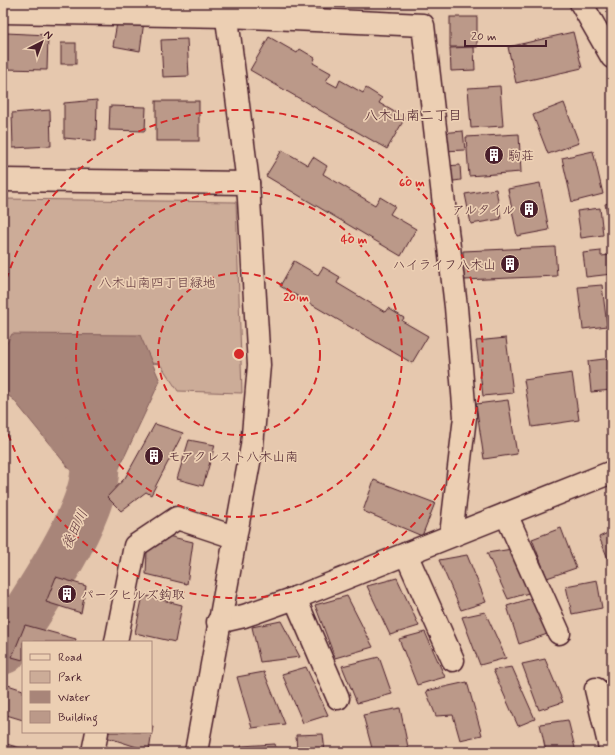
<svg xmlns="http://www.w3.org/2000/svg" width="615" height="755" viewBox="0 0 615 755" font-family="Mynerve,'Klee One',sans-serif">
  <style>
    .green { fill: #ccac98; stroke: #8b6662 }
    .water { fill: #a88579; stroke: #825c5a }
    .lines { fill: none; stroke-linecap: round; stroke-linejoin: round }
    .river { stroke: #a88579; stroke-width: 49 }
    .building { fill: #bb9989; stroke: #4a1f2b }
    .minor-casing { stroke: #4a1f2b; stroke-width: 25 }
    .minor { stroke: #eccfb3; stroke-width: 22 }
    .ring { fill: none; stroke: #d62828; stroke-width: 2; stroke-dasharray: 7 5 }
    .labels { text-anchor: middle; stroke-width: 3.5; stroke-linejoin: round; paint-order: stroke }
    .poi-label { font-size: 13px; fill: #4a1f2b; stroke: #eccfb3; text-anchor: start }
    .park-label { font-size: 13px; fill: #5e343b; stroke: #eccfb3 }
    .neighbourhood-label { font-size: 14px; fill: #4a1f2b; stroke: #eccfb3 }
    .water-label { font-size: 14px; font-style: italic; fill: #62383e; stroke: #eccfb3 }
    .centre { fill: #d62828; stroke: #eccfb3; stroke-width: 2 }
    .ring-label { font-size: 12px; text-anchor: middle; font-weight: bold; fill: #d62828; stroke: #eccfb3; stroke-width: 3.5; stroke-linejoin: round; paint-order: stroke }
  </style>
  <rect width="100%" height="100%" fill="#e6c8ae"/>
  <filter id="ink" filterUnits="userSpaceOnUse"><feTurbulence type="fractalNoise" baseFrequency=".025" numOctaves="2"/><feDisplacementMap in="SourceGraphic" scale="8" xChannelSelector="R" yChannelSelector="G"/><feConvolveMatrix kernelMatrix="1 2 1 2 8 2 1 2 1" color-interpolation-filters="sRGB"/></filter>
  <g filter="url(#ink)">
    <polygon class="green" points="3,199 236,202 242,393 178,391 160,364 3,345"/>
    <polygon class="water" points="12,334 140,335 160,381 112,483 97,503 13,399 3,392 3,350"/>
    <g class="lines">
      <path class="river" d="M3,650C30,607 95,516 95,467C96,455 90,440 87,428"/>
    </g>
    <g class="building">
      <polygon points="118,17 144,21 140,51 113,46"/>
      <rect x="450" y="17" width="27" height="30"/>
      <polygon points="573,32 582,68 516,83 508,47"/>
      <polygon points="6,33 48,35 47,70 4,69"/>
      <polygon points="269,37 297,53 300,49 315,58 313,63 331,73 326,81 337,87 340,80 363,93 366,88 382,98 379,103 405,118 387,149 250,70"/>
      <polygon points="187,39 189,76 163,77 161,40"/>
      <rect x="61" y="43" width="15" height="21"/>
      <polygon points="474,47 475,70 451,71 450,48"/>
      <polygon points="500,86 503,126 471,128 468,88"/>
      <polygon points="97,100 96,141 64,138 64,103"/>
      <rect x="156" y="101" width="43" height="40"/>
      <polygon points="564,103 579,143 548,154 533,115"/>
      <polygon points="110,106 146,107 145,131 109,130"/>
      <polygon points="50,110 51,146 13,148 12,113"/>
      <polygon points="463,131 465,150 442,151 441,133"/>
      <polygon points="519,134 521,172 469,176 466,137"/>
      <polygon points="282,150 308,165 313,157 327,166 323,174 375,205 380,197 395,206 390,214 416,229 401,256 266,176"/>
      <polygon points="593,151 603,194 572,202 562,158"/>
      <polygon points="460,165 461,180 447,182 445,166"/>
      <polygon points="540,183 549,230 517,236 508,189"/>
      <polygon points="496,189 501,219 471,224 465,194"/>
      <polygon points="612,202 612,223 609,223 605,204"/>
      <polygon points="600,208 603,235 581,238 577,211"/>
      <polygon points="555,247 557,276 464,280 463,251"/>
      <polygon points="601,251 601,256 612,255 612,274 586,277 583,253"/>
      <polygon points="294,261 318,275 323,267 340,277 337,283 385,312 388,308 404,318 402,321 428,336 412,363 280,286"/>
      <polygon points="602,285 607,326 583,329 578,287"/>
      <polygon points="506,338 513,393 483,396 476,341"/>
      <polygon points="612,358 612,390 591,392 588,361"/>
      <polygon points="572,373 579,420 532,427 524,380"/>
      <polygon points="508,400 517,454 484,459 476,404"/>
      <polygon points="155,424 183,433 151,495 146,492 121,511 107,497 125,478"/>
      <polygon points="612,424 612,445 611,446 606,426"/>
      <polygon points="189,440 215,445 203,486 177,479"/>
      <polygon points="374,480 435,503 422,536 363,511"/>
      <polygon points="561,528 576,568 547,578 532,539"/>
      <polygon points="612,531 612,568 599,537"/>
      <polygon points="168,536 193,542 187,584 146,574 147,551"/>
      <polygon points="512,549 532,592 508,599 487,553"/>
      <polygon points="467,555 486,602 461,610 439,560"/>
      <polygon points="56,577 86,586 81,613 46,602"/>
      <polygon points="397,578 419,626 390,635 367,586"/>
      <polygon points="597,580 602,608 572,614 566,586"/>
      <polygon points="143,595 182,605 175,642 135,633"/>
      <polygon points="347,596 373,647 335,658 315,605"/>
      <polygon points="532,598 553,632 519,644 507,606"/>
      <polygon points="485,612 506,658 480,665 462,617"/>
      <polygon points="281,621 300,657 260,662 252,627"/>
      <polygon points="25,625 76,639 75,642 23,642 23,660 12,657"/>
      <polygon points="425,632 445,677 417,685 399,639"/>
      <polygon points="379,657 392,694 357,703 342,666"/>
      <polygon points="545,659 563,702 539,710 522,664"/>
      <polygon points="306,667 328,715 303,723 282,674"/>
      <polygon points="512,667 535,719 518,726 493,670"/>
      <polygon points="264,672 285,724 252,728 237,677"/>
      <polygon points="467,682 482,735 460,740 453,715 436,716 426,691"/>
      <polygon points="5,684 23,690 23,720 3,714"/>
      <polygon points="400,708 409,752 373,752 363,715"/>
      <polygon points="568,720 576,752 546,752 540,724"/>
      <polygon points="151,726 153,726 149,751 106,737 107,732 151,732"/>
      <polygon points="323,734 325,752 297,752 296,735"/>
      <polygon points="3,743 34,752 3,752"/>
      <polygon points="275,744 277,752 242,752 241,746"/>
    </g>
    <g class="lines">
      <g class="minor-casing">
        <g id="minor">
          <polyline points="581,3 612,57"/>
          <polyline points="3,12 227,16 423,25 456,307 465,417 451,535"/>
          <polyline points="3,180 248,183"/>
          <polyline points="506,514 559,633"/>
          <polyline points="406,554 453,660"/>
          <polyline points="295,598 338,698"/>
          <polyline points="218,622 244,616 295,598 612,472"/>
          <polyline points="116,642 135,546 177,518 234,537"/>
          <polyline points="596,689 611,752"/>
          <polyline points="93,752 97,732"/>
          <polyline points="196,752 252,446 259,365 248,183 225,3"/>
        </g>
      </g>
      <use href="#minor" class="minor"/>
    </g>
  </g>
  <g class="ring">
    <circle cx="239" cy="354" r="81"/>
    <circle cx="239" cy="354" r="163"/>
    <path d="M3 291A244 244 0 1 1 3 417"/>
  </g>
  <defs>
    <g id="building-disc" transform="scale(1)"><circle r="9.5" fill="#4a1f2b" stroke="#eccfb3"/><path d="M-4-6H4V6H1V3H-1V6H-4ZM-2.5-4.3h1.7v1.8h-1.7ZM.8-4.3h1.7v1.8H.8ZM-2.5-1h1.7V.8h-1.7ZM.8-1h1.7V.8H.8Z" fill="#fff"/></g>
  </defs>
  <g fill-rule="evenodd">
    <use href="#building-disc" x="494" y="155"/>
    <use href="#building-disc" x="529" y="209"/>
    <use href="#building-disc" x="510" y="264"/>
    <use href="#building-disc" x="154" y="456"/>
    <use href="#building-disc" x="67" y="594"/>
  </g>
  <g class="labels">
    <g class="poi-label">
      <text x="508" y="160">駒荘</text>
      <text x="515" y="214" text-anchor="end">アルタイル</text>
      <text x="496" y="269" text-anchor="end">ハイライフ八木山</text>
      <text x="168" y="461">モアクレスト八木山南</text>
      <text x="81" y="599">パークヒルズ鈎取</text>
    </g>
    <g class="park-label">
      <text x="157" y="287">八木山南四丁目緑地</text>
    </g>
    <g class="neighbourhood-label">
      <text x="413" y="120">八木山南二丁目</text>
    </g>
    <g class="water-label">
      <text transform="translate(74 529) rotate(-64)" y="5">後田川</text>
    </g>
  </g>
  <circle cx="239" cy="354" r="6" class="centre"/>
  <g class="ring-label">
    <text x="412" y="186">60 m</text>
    <text x="354" y="243">40 m</text>
    <text x="296" y="301">20 m</text>
  </g>
  <rect width="615" height="755" fill="none" stroke="#eccfb3" stroke-width="16"/>
  <rect x="8" y="8" width="599" height="739" fill="none" stroke="#4a1f2b" stroke-width="1.5" filter="url(#ink)"/>
  <rect x="22" y="641" width="130" height="92" fill="#eccfb3" stroke="#ab897d"/>
  <rect x="30" y="654" width="20" height="6" fill="#eccfb3" stroke="#ab897d"/>
  <text x="58" y="661" font-size="12" fill="#4a1f2b">Road</text>
  <rect x="30" y="671" width="20" height="12" fill="#ccac98" stroke="#ab897d"/>
  <text x="58" y="681" font-size="12" fill="#4a1f2b">Park</text>
  <rect x="30" y="691" width="20" height="12" fill="#a88579" stroke="#ab897d"/>
  <text x="58" y="701" font-size="12" fill="#4a1f2b">Water</text>
  <rect x="30" y="711" width="20" height="12" fill="#bb9989" stroke="#ab897d"/>
  <text x="58" y="721" font-size="12" fill="#4a1f2b">Building</text>
  <g transform="translate(42 42) rotate(42)" stroke="#eccfb3" stroke-width="3" paint-order="stroke">
  <path d="M0-3L7 15L0 10L-7 15Z" fill="#4a1f2b"/>
  <text y="-6" font-size="11" font-weight="bold" text-anchor="middle" fill="#4a1f2b">N</text>
  </g>
  <path d="M465 40v6h81v-6" fill="none" stroke="#4a1f2b" stroke-width="2"/>
  <text x="471" y="40" font-size="12" fill="#4a1f2b" stroke="#eccfb3" stroke-width="3" paint-order="stroke">20 m</text>
</svg>
